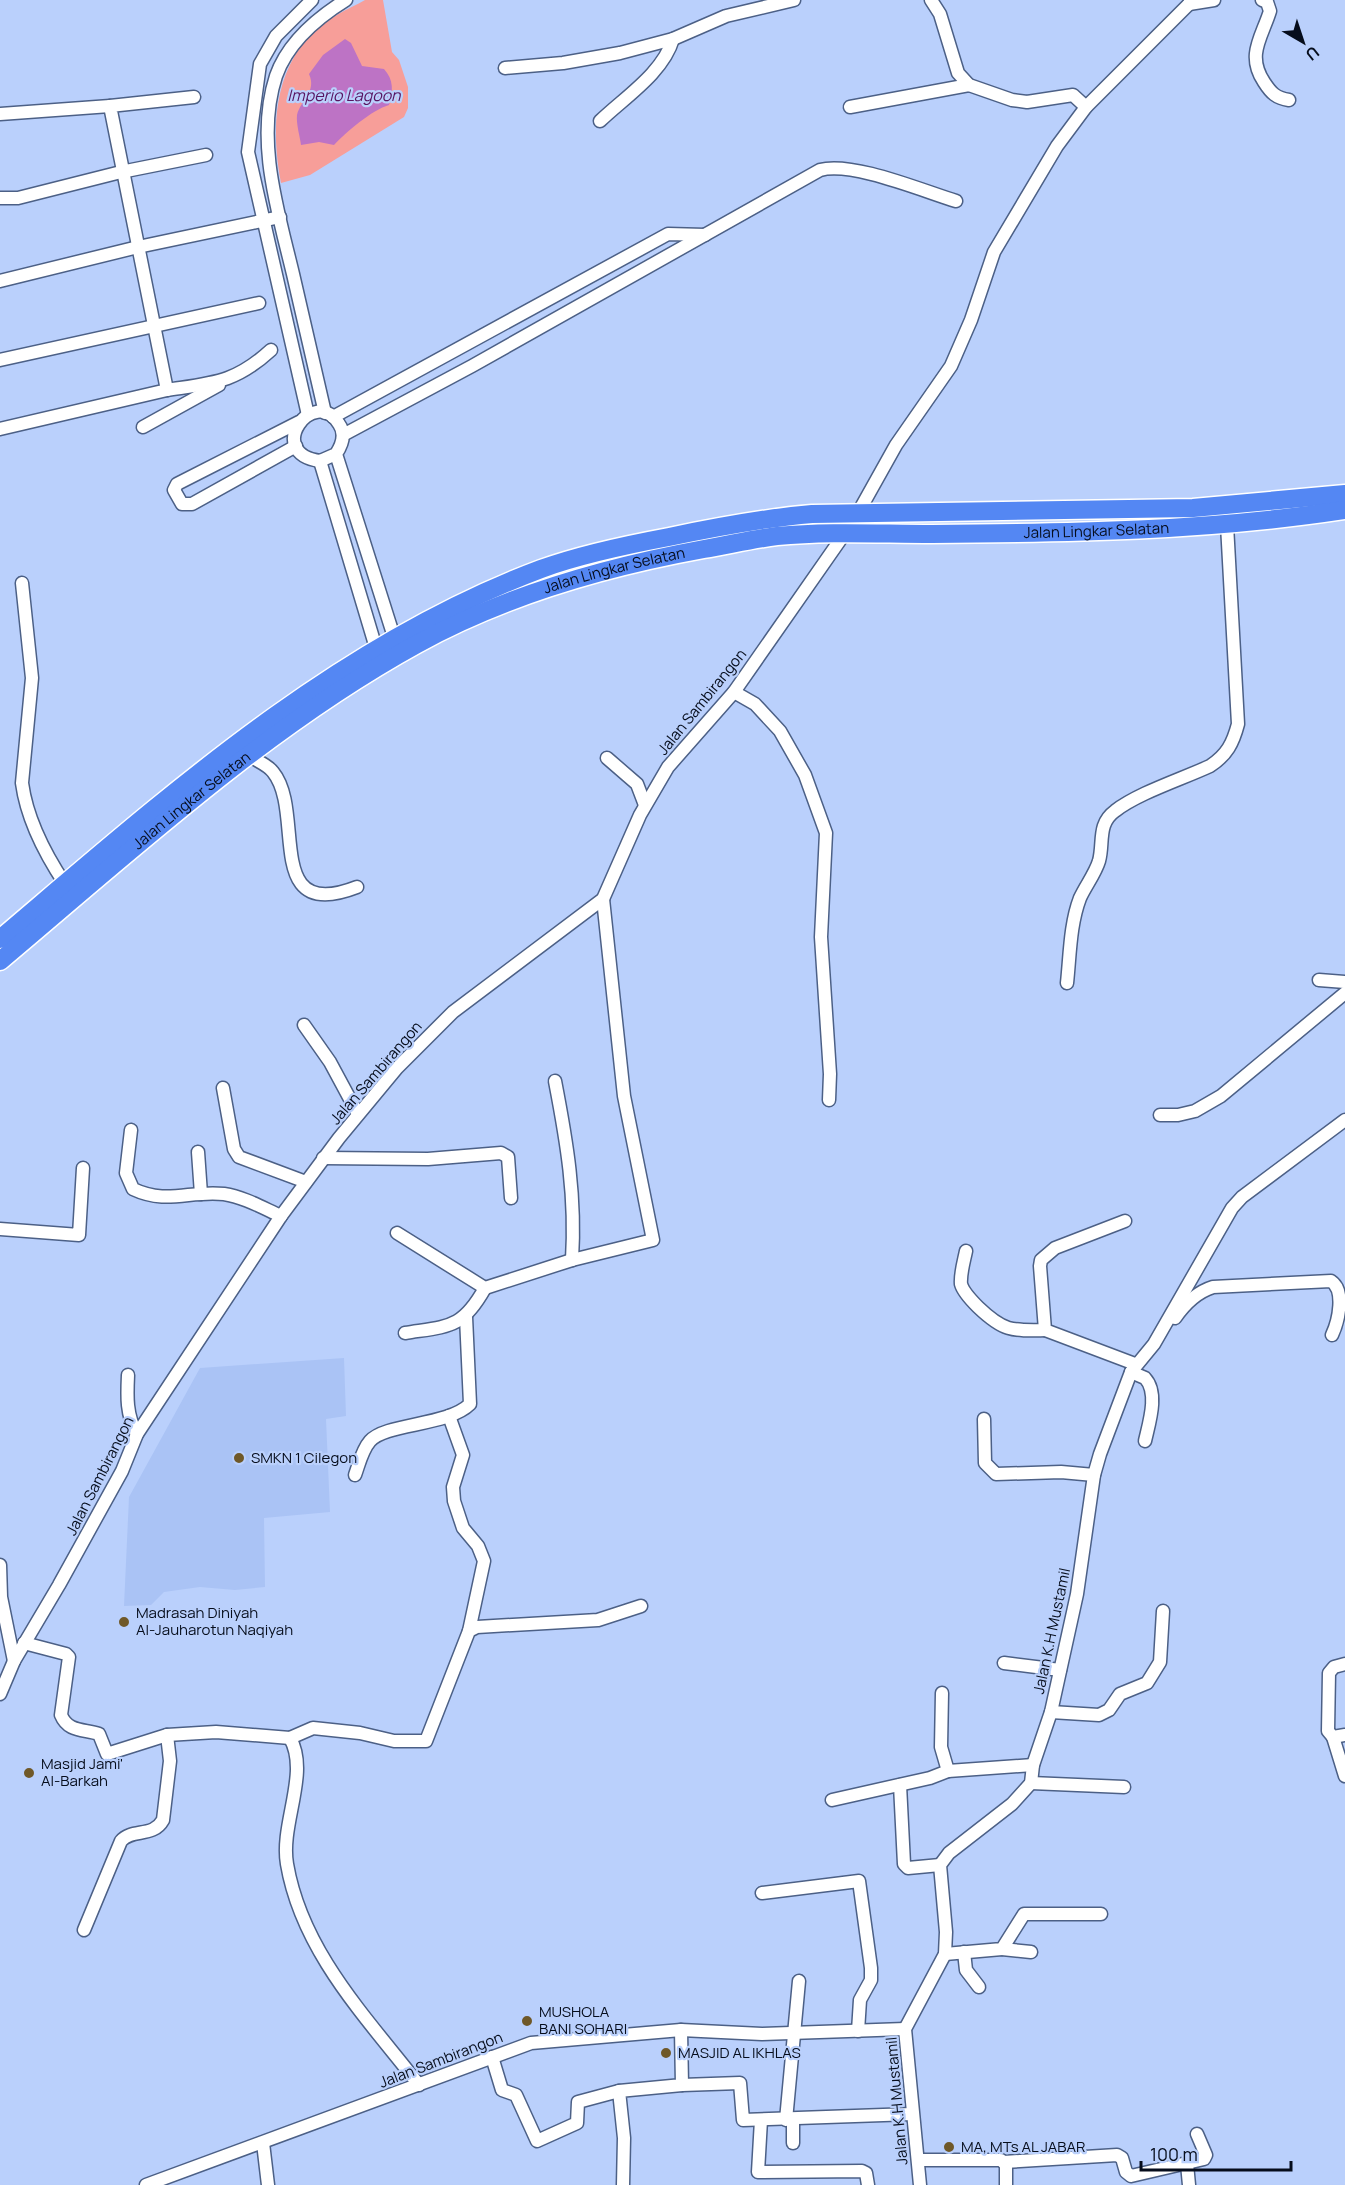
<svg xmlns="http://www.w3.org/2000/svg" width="1345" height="2185" viewBox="0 0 1345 2185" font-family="Manrope,sans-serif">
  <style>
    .built { fill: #aac3f5 }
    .green { fill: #f79e99 }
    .water { fill: #bd73c5 }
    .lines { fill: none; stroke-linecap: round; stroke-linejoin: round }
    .minor-casing { stroke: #4c6086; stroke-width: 15 }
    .highway-casing { stroke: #fff; stroke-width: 21 }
    .minor { stroke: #fff; stroke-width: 12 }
    .highway { stroke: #5487f3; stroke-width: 18 }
    .poi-dot { fill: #6f5828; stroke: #bad0fc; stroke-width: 2 }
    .labels { text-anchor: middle; stroke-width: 4.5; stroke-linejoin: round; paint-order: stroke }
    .street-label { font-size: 15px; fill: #060d1c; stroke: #bad0fc }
    .poi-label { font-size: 15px; fill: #060d1c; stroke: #bad0fc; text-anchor: start }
    .water-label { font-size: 16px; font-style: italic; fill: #581461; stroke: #bad0fc }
  </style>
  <rect width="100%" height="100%" fill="#bad0fc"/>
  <polygon class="built" points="344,1358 346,1416 326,1419 330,1512 264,1518 265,1587 235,1590 200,1587 164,1592 151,1605 124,1606 129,1497 200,1368"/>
  <path class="green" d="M365,0H383L392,52L399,60L408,87V108L404,117L310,175L281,183C271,129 273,72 314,31C327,18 349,9 365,0Z"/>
  <path class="water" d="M345,39L351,43L362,66L384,69C394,80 393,91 389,105C372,110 346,132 334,145L319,142L301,145C300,137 296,124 297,115C301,99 317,92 309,74L323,55Z"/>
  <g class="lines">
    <g class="minor-casing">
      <g id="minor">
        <polyline points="931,0 940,14 958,73 969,85 1012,100 1027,102 1073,95 1086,107"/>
        <path d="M1262,0L1267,2L1270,11C1262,37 1246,55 1264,82C1271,93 1276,98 1289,100"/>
        <polyline points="1189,4 1214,0"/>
        <polyline points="505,68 563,63 620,53 673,39 726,16 794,0"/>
        <polyline points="850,107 969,85"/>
        <polyline points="0,114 110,106"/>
        <path d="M600,121C625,97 663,73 673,39"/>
        <polyline points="0,198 18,198 121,172 206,155"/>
        <polyline points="0,281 138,247 280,217"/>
        <polyline points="0,360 259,303"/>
        <path d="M167,390C213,383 235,383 271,350"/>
        <path d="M325,413C314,367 304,320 293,274C278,211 255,140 276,76C288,42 317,18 346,0"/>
        <polyline points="308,415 248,152 260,64 276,36 312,0"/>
        <polyline points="333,417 668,234 705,235"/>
        <polyline points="143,427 219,385"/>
        <polyline points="0,429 167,390 110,106 194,97"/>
        <path d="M343,435L472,366L820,170C852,161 923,191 956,201"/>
        <polyline points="296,446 192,504 182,504 174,490 177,484 299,422"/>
        <path d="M336,454L320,461C263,453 314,384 339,424C346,434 342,445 336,454L394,637"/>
        <polyline points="320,461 376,648"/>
        <polyline points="858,513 896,445 951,366 971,320 994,252 1057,146 1086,107 1193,0"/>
        <path d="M22,583L32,678L22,783C27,820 45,854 65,884"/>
        <polyline points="734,692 755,704 780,731 805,775 826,833 821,937 830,1074 829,1100"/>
        <path d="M250,756C257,761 268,765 273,772C306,812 262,924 357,887"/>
        <polyline points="607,758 637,784 645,805"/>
        <polyline points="1319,980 1345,982"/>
        <path d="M1067,983C1070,955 1070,924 1080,898C1086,885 1095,874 1099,861C1104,843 1097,824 1115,811C1138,793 1182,779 1210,766C1227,755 1233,743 1238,724L1227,525"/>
        <polyline points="304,1025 330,1062 358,1114"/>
        <path d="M555,1081C567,1143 576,1197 572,1260"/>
        <polyline points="223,1088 234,1149 239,1157 306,1182"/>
        <polyline points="1160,1115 1178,1115 1195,1111 1221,1096 1345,993"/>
        <path d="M131,1130L126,1173L133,1189C167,1205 190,1190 224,1194C244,1197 263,1208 281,1216"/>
        <polyline points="198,1152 201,1194"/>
        <polyline points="323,1158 428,1159 501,1153 508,1157 511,1198"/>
        <polyline points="1125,1221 1055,1248 1041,1260 1040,1266 1045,1330 1135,1364"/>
        <polyline points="0,1229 79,1235 83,1168"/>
        <polyline points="397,1233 485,1288 572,1260 653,1240 624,1096 603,899"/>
        <path d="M966,1251C964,1261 960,1274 961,1284C963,1292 972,1301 978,1307C1003,1331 1011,1331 1045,1330"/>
        <path d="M1175,1318C1184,1305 1197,1292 1213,1287L1331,1281C1345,1290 1339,1320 1332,1335"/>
        <path d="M405,1333C449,1326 462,1329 485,1288"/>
        <path d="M1131,1372L1145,1378C1159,1393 1149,1423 1145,1441"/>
        <path d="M128,1375C127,1396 126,1415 137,1434"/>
        <polyline points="449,1416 463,1455 453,1487 454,1501 463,1528 478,1546 484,1561 469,1631"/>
        <polyline points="984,1419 985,1463 996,1474 1061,1472 1094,1475"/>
        <path d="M355,1475C359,1464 362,1450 370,1441C386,1423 448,1426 470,1404L466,1317"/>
        <polyline points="0,1565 1,1597 14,1661"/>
        <path d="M24,1643L66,1654L69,1657L61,1715C68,1732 83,1729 99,1734L107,1754L167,1735L216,1732L290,1738L313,1728L360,1733L394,1741H426L469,1631L477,1627L598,1620L641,1606"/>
        <polyline points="1004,1663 1060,1670"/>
        <polyline points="1345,1664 1334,1667 1329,1673 1328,1731 1333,1737 1345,1735"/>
        <polyline points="942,1693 941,1747 948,1771 1033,1765"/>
        <polyline points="0,1694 14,1661 59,1585 122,1471 137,1434 281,1216 339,1138 397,1068 453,1012 603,899 640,815 668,767 734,692 845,533"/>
        <polyline points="1051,1712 1099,1715 1109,1710 1120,1694 1147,1683 1160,1662 1163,1611"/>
        <polyline points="1333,1737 1345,1776"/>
        <path d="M290,1738C310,1773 280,1824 287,1864C302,1952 367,2018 419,2085"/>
        <polyline points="1031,1783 1124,1787"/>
        <polyline points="900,1785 904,1864 908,1868 940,1865"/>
        <polyline points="832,1800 930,1778 948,1771"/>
        <polyline points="762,1893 859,1881 871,1968 871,1980 860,2000 858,2031"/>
        <path d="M84,1930L121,1841C132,1828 153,1838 163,1820L170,1761L167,1735"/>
        <polyline points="1002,1949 1031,1952"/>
        <polyline points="964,1952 966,1970 979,1987"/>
        <polyline points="945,1954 1002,1949 1024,1914 1101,1914"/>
        <polyline points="492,2057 502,2090 516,2095 537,2141 577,2123 578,2102 619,2091"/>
        <polyline points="682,2085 740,2083 743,2120 912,2114"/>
        <polyline points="761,2120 758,2172 862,2171 866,2173 868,2185"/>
        <polyline points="786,2120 799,1981"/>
        <polyline points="793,2120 793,2143"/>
        <polyline points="263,2143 268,2185"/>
        <polyline points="919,2160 1001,2160 1006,2165 1006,2185"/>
        <polyline points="1004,2162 1117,2155 1122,2158 1126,2172 1131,2176 1204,2159 1206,2155 1197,2134"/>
        <polyline points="1187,2164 1189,2185"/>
        <polyline points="146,2185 531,2043 681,2030 762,2034 905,2029"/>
        <polyline points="623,2185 624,2138 619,2091 682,2085 681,2030"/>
        <polyline points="920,2185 905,2029 945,1954 946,1932 940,1865 949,1853 1012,1804 1031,1783 1033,1765 1051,1712 1077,1594 1094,1475 1100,1454 1131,1372 1154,1344 1232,1208 1242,1197 1345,1120"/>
      </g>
    </g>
    <g class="highway-casing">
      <g id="highway">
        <path d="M0,939C165,799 335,646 541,569C582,554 626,545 669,537C717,527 764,518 812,514L1193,508L1345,494"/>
        <path id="s1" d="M0,961C132,850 266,727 417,644C506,595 605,567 704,549C728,545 753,539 777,536C829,531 880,534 932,534C1070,533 1208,531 1345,510"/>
      </g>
    </g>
    <use href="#minor" class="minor"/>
    <use href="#highway" class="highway"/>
  </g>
  <g class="poi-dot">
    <circle cx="239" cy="1458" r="6"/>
    <circle cx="124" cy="1622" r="6"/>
    <circle cx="29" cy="1773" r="6"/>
    <circle cx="527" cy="2021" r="6"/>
    <circle cx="666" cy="2053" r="6"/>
    <circle cx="949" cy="2147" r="6"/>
  </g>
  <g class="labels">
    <g class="street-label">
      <text dy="5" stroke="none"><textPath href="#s1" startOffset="1222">Jalan Lingkar Selatan</textPath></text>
      <text dy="5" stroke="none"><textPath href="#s1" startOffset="736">Jalan Lingkar Selatan</textPath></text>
      <text transform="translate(702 702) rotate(-51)" y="5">Jalan Sambirangon</text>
      <text dy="5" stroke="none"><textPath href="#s1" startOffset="250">Jalan Lingkar Selatan</textPath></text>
      <text transform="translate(376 1073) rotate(-49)" y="5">Jalan Sambirangon</text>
      <text transform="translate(100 1476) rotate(-63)" y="5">Jalan Sambirangon</text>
      <text transform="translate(1052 1631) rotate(-78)" y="5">Jalan K.H Mustamil</text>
      <text transform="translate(441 2060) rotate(-21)" y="5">Jalan Sambirangon</text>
      <text transform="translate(897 2101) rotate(-95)" y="5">Jalan K.H Mustamil</text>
    </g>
    <g class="poi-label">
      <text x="251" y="1463">SMKN 1 Cilegon</text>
      <text x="136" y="1618">Madrasah Diniyah<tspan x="136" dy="17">Al-Jauharotun Naqiyah</tspan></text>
      <text x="41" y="1769">Masjid Jami'<tspan x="41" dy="17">Al-Barkah</tspan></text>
      <text x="539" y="2017">MUSHOLA<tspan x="539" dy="17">BANI SOHARI</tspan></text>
      <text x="678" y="2058">MASJID AL IKHLAS</text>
      <text x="961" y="2152">MA, MTs AL JABAR</text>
    </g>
    <g class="water-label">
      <text x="344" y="101">Imperio Lagoon</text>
    </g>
  </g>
  <g transform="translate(1303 42) rotate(141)" stroke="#bad0fc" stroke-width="4.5" paint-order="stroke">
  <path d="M0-4.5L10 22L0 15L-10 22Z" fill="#060d1c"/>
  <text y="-9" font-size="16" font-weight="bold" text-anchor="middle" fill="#060d1c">U</text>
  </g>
  <path d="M1141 2161v9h150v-9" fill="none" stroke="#060d1c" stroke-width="3"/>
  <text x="1150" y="2161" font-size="18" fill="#060d1c" stroke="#bad0fc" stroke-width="4.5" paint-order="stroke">100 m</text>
</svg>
